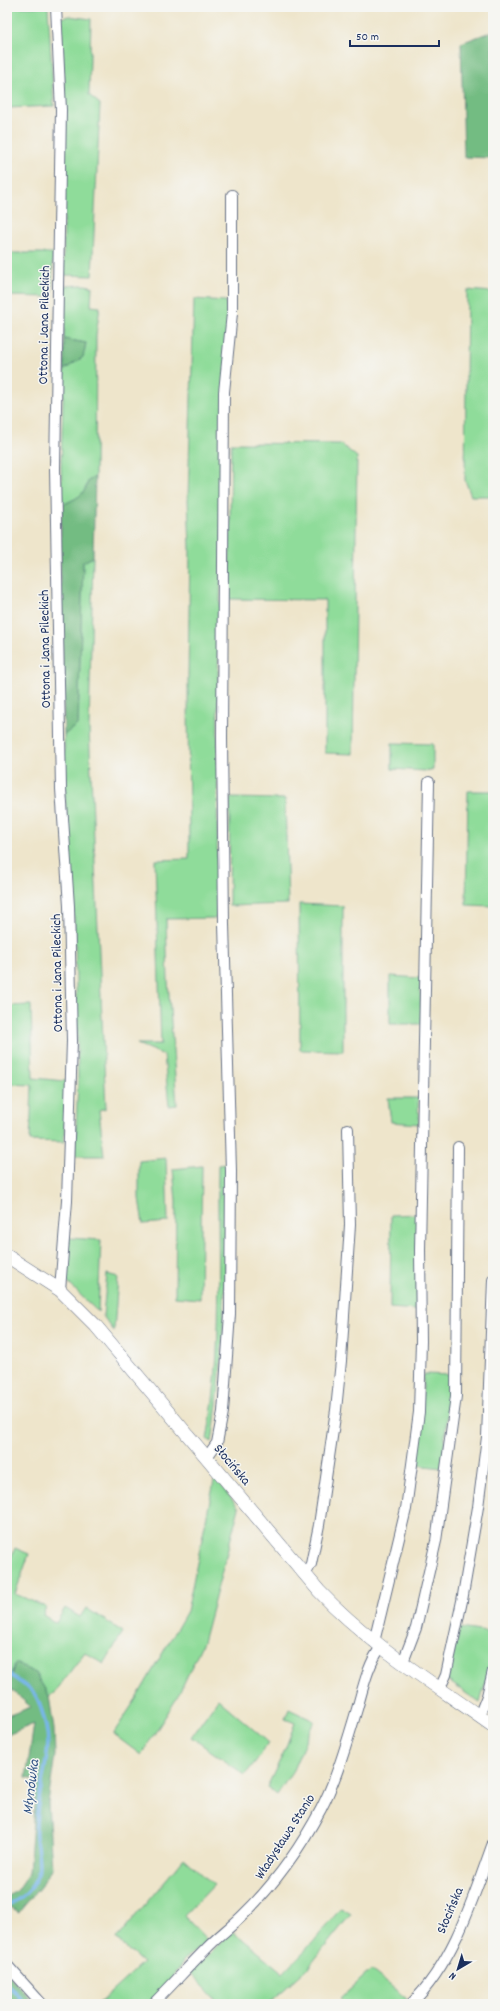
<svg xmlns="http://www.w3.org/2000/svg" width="500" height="2011" viewBox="0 0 500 2011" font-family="Dekko,sans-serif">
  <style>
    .green { fill: #8fdc9a; stroke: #55867c }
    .forest { fill: #73bc82; stroke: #477670 }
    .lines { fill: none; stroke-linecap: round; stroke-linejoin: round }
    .stream { stroke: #78b6eb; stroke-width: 3.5 }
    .minor-casing { stroke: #656f84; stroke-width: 12 }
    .tertiary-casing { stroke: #656f84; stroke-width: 14 }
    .minor { stroke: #fff; stroke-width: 10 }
    .tertiary { stroke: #fff; stroke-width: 13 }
    .labels { text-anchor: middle; stroke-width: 3; stroke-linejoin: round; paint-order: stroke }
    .street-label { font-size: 14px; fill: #1b2f5e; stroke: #f6f6f2 }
    .water-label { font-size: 15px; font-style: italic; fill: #375888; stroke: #f6f6f2 }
  </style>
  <rect width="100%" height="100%" fill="#f6f6f2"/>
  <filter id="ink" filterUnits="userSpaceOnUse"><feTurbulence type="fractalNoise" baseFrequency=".025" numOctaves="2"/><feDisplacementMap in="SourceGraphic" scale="8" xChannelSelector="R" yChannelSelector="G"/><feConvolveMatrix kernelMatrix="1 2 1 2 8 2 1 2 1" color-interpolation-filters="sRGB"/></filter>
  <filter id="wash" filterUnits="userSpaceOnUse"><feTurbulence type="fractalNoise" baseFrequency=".012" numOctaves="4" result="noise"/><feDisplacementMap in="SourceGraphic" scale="16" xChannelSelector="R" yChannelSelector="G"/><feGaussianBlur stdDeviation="0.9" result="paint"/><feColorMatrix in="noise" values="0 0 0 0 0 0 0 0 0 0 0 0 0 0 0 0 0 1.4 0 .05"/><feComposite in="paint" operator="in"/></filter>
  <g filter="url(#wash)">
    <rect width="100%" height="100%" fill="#eee5cb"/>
    <g class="green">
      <polygon points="7,7 48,7 54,106 7,108"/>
      <polygon points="69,16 91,19 89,95 100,104 92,276 63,275 66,109 60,18"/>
      <polygon points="7,253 53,253 52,297 7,296"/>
      <path d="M84,285L92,286L91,306L100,307L96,335L95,477L88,481C85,496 75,499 62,505L61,466L64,370L83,357L86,343L64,339V286Z"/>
      <polygon points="467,290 493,292 493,496 471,496 465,480"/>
      <polygon points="194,299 226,301 228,316 218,678 217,918 166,919 168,981 177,1105 169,1106 164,1055 137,1044 161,1044 155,860 189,859 188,679 190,548 188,498"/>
      <polygon points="231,443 341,444 357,457 353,754 325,753 325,600 229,599"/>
      <polygon points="93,557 89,728 106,1108 99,1110 104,1156 75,1156 78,1080 75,934 65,796 64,735 78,724 83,562"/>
      <polygon points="392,743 433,744 433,770 425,771 392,769"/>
      <polygon points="468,791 493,791 493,906 466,905"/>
      <polygon points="230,798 285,799 288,904 229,906"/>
      <polygon points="299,904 343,906 343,1051 300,1050"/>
      <polygon points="390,976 420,978 422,1024 390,1024"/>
      <polygon points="31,1005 33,1078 66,1081 64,1142 30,1141 32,1085 7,1084 7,1006"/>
      <polygon points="388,1098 418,1098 419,1124 391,1122"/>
      <polygon points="166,1158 168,1222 143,1224 139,1198 139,1161"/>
      <path d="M226,1164C226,1257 226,1350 212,1442L207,1439C224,1350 217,1255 218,1165Z"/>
      <polygon points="202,1166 200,1299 175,1297 176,1201 173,1169"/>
      <polygon points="417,1214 417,1310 390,1308 391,1215"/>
      <polygon points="69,1238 101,1240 98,1312 66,1281"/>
      <polygon points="107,1274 118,1277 114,1331 103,1316"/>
      <polygon points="424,1374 451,1375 442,1468 416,1465"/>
      <polygon points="214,1481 218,1481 239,1508 203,1642 177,1698 141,1755 113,1734 136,1699 187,1611"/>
      <polygon points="15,1548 29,1554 15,1594 46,1607 43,1615 56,1623 65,1608 80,1617 86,1608 123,1632 104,1664 85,1652 54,1693 49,1696 35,1673 15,1663 7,1686 7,1567"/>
      <polygon points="460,1628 493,1633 493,1655 480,1703 447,1680"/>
      <polygon points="218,1699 268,1742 260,1756 245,1775 191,1737"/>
      <polygon points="289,1709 314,1721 293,1770 277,1795 267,1787 284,1752 295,1723 285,1719"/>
      <polygon points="184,1858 214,1885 184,1916 208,1941 184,1960 169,1982 148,2004 98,2004 143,1963 116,1939"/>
      <polygon points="341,1908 351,1914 308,1968 268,2004 220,2004 190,1972 233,1931 283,1973 314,1941"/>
      <polygon points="371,1970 407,1999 402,2004 347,2004 341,1998"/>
    </g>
    <g class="forest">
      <polygon points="493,31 493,158 464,157 461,43"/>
      <polygon points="64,339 86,343 83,357 64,370"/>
      <path d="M95,477L93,557L83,562L78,724L64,735L60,546L62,505C75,499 85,496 88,481Z"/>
      <polygon points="15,1663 35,1673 49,1696 54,1729 55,1755 48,1803 52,1869 40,1887 19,1912 7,1905 7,1896 17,1891 29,1873 36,1780 26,1778 34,1724 7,1735 7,1716 31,1707 8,1687"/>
      <polygon points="7,1974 9,1975 34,2004 7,2004"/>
    </g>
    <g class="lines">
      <g class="stream">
        <path d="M7,1672C16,1681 33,1688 38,1700C43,1713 48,1730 48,1744C46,1776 34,1806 36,1838C37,1849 41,1864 38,1874C32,1890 22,1898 7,1906"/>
        <polyline points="7,1984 26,2004"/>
      </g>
    </g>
  </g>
  <g filter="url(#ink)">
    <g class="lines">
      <g class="minor-casing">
        <g id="minor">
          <polyline points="56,7 61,110 55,469 61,789 69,906 72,1041 67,1201 60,1290"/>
          <polyline points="207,1457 217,1443 223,1412 230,1314 231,1171 224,924 222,738 224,392 232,313 232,195"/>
          <polyline points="305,1575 311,1564 319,1525 336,1410 341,1361 350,1225 348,1129"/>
          <polyline points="374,1642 406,1509 419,1412 421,1341 420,1250 429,782"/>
          <polyline points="403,1662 416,1628 436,1541 456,1396 458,1147"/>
          <polyline points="440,1688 446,1675 462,1601 478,1507 487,1437 493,1280"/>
          <polyline points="479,1716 487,1696 493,1671"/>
          <polyline points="7,1965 42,2004"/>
          <path d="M153,2004C171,1986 188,1967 206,1949C217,1937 230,1928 242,1916C273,1886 301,1847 321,1809C337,1778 347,1742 357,1709C363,1688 368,1664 381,1647"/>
          <path d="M411,2004C454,1962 473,1898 493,1843"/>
        </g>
      </g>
      <g class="tertiary-casing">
        <path id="tertiary" d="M7,1256L60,1290L96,1326L319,1591C370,1645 433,1683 493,1726"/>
      </g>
      <use href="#minor" class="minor"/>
      <use href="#tertiary" class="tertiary"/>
    </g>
  </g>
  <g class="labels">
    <g class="street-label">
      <text transform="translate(43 325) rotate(-89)" y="5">Ottona i Jana Pileckich</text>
      <text transform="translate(44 649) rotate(-91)" y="5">Ottona i Jana Pileckich</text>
      <text transform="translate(56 973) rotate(-91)" y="5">Ottona i Jana Pileckich</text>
      <text transform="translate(233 1464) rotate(50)" y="5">Słocińska</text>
      <text transform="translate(284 1836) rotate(-57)" y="5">Władysława Stanio</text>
      <text transform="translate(449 1910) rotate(-67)" y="5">Słocińska</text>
    </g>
    <g class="water-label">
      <text transform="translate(30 1787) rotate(-83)" y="5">Młynówka</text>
    </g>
  </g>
  <rect width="500" height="2011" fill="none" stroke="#f6f6f2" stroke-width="24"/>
  <g transform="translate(458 1969) rotate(218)" stroke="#f6f6f2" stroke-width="3" paint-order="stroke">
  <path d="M0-3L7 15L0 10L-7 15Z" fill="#1b2f5e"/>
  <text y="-6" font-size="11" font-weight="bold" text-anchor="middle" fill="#1b2f5e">N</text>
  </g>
  <path d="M350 40v6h89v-6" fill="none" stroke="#1b2f5e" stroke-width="2"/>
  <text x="356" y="40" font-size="12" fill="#1b2f5e" stroke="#f6f6f2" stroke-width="3" paint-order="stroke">50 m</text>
</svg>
